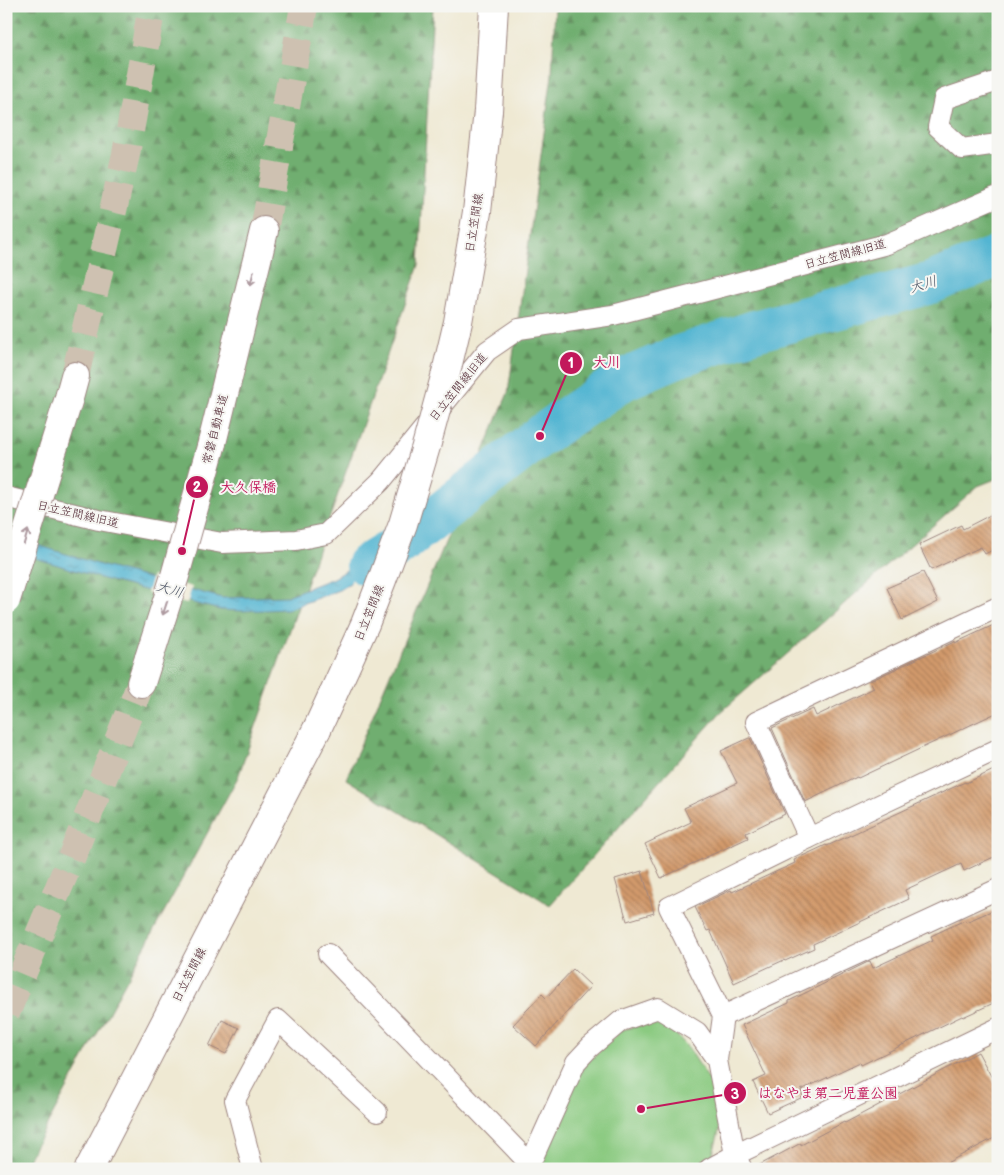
<svg xmlns="http://www.w3.org/2000/svg" width="1004" height="1175" viewBox="0 0 1004 1175" font-family="'Balsamiq Sans','Klee One',sans-serif">
  <style>
    .forest { fill: url(#forest-firs); stroke: #5d664d }
    .park { fill: #8bca81; stroke: #6a7456 }
    .water { fill: url(#water-ripples); stroke: #4e6a7e }
    .pier { fill: #efe9d3 }
    .lines { fill: none; stroke-linecap: round; stroke-linejoin: round }
    .river { stroke: #53b5d2; stroke-width: 42 }
    .building { fill: url(#building-back-hatch) }
    .motorway-tunnel { stroke: #cec1b1; stroke-width: 28; stroke-dasharray: 28 14; stroke-linecap: butt }
    .minor-casing { stroke: #9c847f; stroke-width: 22 }
    .primary-casing { stroke: #9c847f; stroke-width: 30 }
    .motorway-casing { stroke: #9c847f; stroke-width: 30 }
    .minor { stroke: #fff; stroke-width: 20 }
    .primary { stroke: #fff; stroke-width: 28 }
    .motorway { stroke: #fff; stroke-width: 28 }
    .primary-bridge-casing { stroke: #9c847f; stroke-width: 30; stroke-linecap: butt }
    .motorway-bridge-casing { stroke: #9c847f; stroke-width: 30; stroke-linecap: butt }
    .primary-bridge { stroke: #fff; stroke-width: 28 }
    .motorway-bridge { stroke: #fff; stroke-width: 28 }
    .oneway { stroke: #ae9aa0 }
    .labels { text-anchor: middle; stroke-width: 4; stroke-linejoin: round; paint-order: stroke }
    .street-label { font-size: 12px; fill: #4a1f2b; stroke: #f6f6f2 }
    .water-label { font-size: 14px; font-style: italic; fill: #4d5465; stroke: #f6f6f2 }
    .leader { fill: none; stroke: #c2185b; stroke-width: 2 }
    .callout-dot { fill: #c2185b; stroke: #f6f6f2; stroke-width: 2 }
    .mark-label { font-size: 15px; text-anchor: middle; font-weight: bold; fill: #fff }
    .callout-label { font-size: 14px; text-anchor: middle; font-weight: bold; fill: #c2185b; stroke: #f6f6f2; stroke-width: 4; stroke-linejoin: round; paint-order: stroke }
  </style>
  <defs>
    <pattern id="forest-firs" width="22" height="20" patternUnits="userSpaceOnUse" patternTransform="scale(1.25)"><rect width="22" height="20" fill="#70ae6f"/><path d="M5 1l3.5 6h-7zM16 11l3.5 6h-7z" fill="#5e8d5b"/></pattern>
    <pattern id="water-ripples" width="26" height="14" patternUnits="userSpaceOnUse" patternTransform="scale(1.25)"><rect width="26" height="14" fill="#53b5d2"/><path d="M2 4q2-2 4 0t4 0M15 11q2-2 4 0t4 0" fill="none" stroke="#4793ab"/></pattern>
    <pattern id="building-back-hatch" width="6" height="6" patternUnits="userSpaceOnUse" patternTransform="scale(1.25)"><rect width="6" height="6" fill="#d29a6c"/><path d="M-1 5l2 2M0 0l6 6M5-1l2 2" fill="none" stroke="#ac7d59"/></pattern>
  </defs>
  <rect width="100%" height="100%" fill="#f6f6f2"/>
  <filter id="ink" filterUnits="userSpaceOnUse"><feTurbulence type="fractalNoise" baseFrequency=".02" numOctaves="2"/><feDisplacementMap in="SourceGraphic" scale="10" xChannelSelector="R" yChannelSelector="G"/><feConvolveMatrix kernelMatrix="1 2 1 2 8 2 1 2 1" color-interpolation-filters="sRGB"/></filter>
  <filter id="wash" filterUnits="userSpaceOnUse"><feTurbulence type="fractalNoise" baseFrequency=".0096" numOctaves="4" result="noise"/><feDisplacementMap in="SourceGraphic" scale="20" xChannelSelector="R" yChannelSelector="G"/><feGaussianBlur stdDeviation="1.12" result="paint"/><feColorMatrix in="noise" values="0 0 0 0 0 0 0 0 0 0 0 0 0 0 0 0 0 1.4 0 .05"/><feComposite in="paint" operator="in"/></filter>
  <g filter="url(#wash)">
    <rect width="100%" height="100%" fill="#efe9d3"/>
    <g class="forest">
      <polygon points="6,6 433,6 419,265 238,777 23,1169 6,1169"/>
      <polygon points="555,6 978,6 987,11 998,8 998,478 978,486 720,713 550,905 346,779 508,393 552,75"/>
    </g>
    <polygon class="park" points="662,1020 688,1047 718,1094 721,1124 712,1157 686,1169 537,1169 578,1072 621,1030"/>
    <polygon class="water" points="6,535 107,567 222,598 287,596 333,578 399,539 398,552 339,590 288,609 242,611 220,610 103,579 6,549"/>
    <g class="pier">
      <polygon points="397,537 400,554 349,587 359,559"/>
      <polygon points="152,576 192,587 187,604 147,593"/>
    </g>
    <g class="lines">
      <polyline class="river" points="367,565 398,546 540,436 623,380 679,356 755,331 931,283 998,256"/>
    </g>
    <g id="blocks">
      <g class="building">
        <polygon points="998,511 998,547 985,554 981,547 931,570 919,545 961,525 963,529"/>
        <polygon points="923,572 938,602 902,620 887,588"/>
        <polygon points="998,623 998,712 858,778 857,777 805,802 772,728 813,709 816,716 874,688 870,681 955,641 955,643"/>
        <polygon points="749,738 750,738 785,814 746,833 748,838 661,878 645,844 691,822 684,808 737,783 721,751"/>
        <polygon points="998,768 998,855 964,871 961,864 905,890 909,899 813,944 814,948 785,961 784,960 734,983 710,930 707,931 695,907 731,890 732,892 795,863 794,860 826,845 827,846 965,782 966,783"/>
        <polygon points="642,871 654,913 627,921 615,879"/>
        <polygon points="998,908 998,1001 963,1017 962,1016 861,1065 860,1062 801,1090 803,1097 768,1113 753,1082 766,1076 742,1025 789,1003 789,1001 870,961 873,968 933,940 931,936 965,920 966,922"/>
        <polygon points="573,969 591,986 536,1046 513,1025 542,994 546,998"/>
        <polygon points="222,1020 239,1028 226,1054 209,1046"/>
        <polygon points="978,1052 998,1089 998,1136 935,1169 754,1169 754,1168 801,1143 801,1145 844,1122 845,1123"/>
      </g>
    </g>
  </g>
  <g filter="url(#ink)">
    <use href="#blocks" fill-opacity="0" stroke="#9c847f" stroke-width="1"/>
    <g class="lines">
      <g class="motorway-tunnel">
        <polyline points="264,231 304,6"/>
        <polyline points="75,376 126,154 152,6"/>
        <polyline points="6,1013 72,856 141,683"/>
      </g>
      <g class="minor-casing">
        <g id="minor">
          <polyline points="998,81 944,99 938,127 962,149 998,144"/>
          <polyline points="6,497 99,520 222,543 296,540 326,534 381,481 487,351 519,329 613,315 887,244 998,196"/>
          <polyline points="809,838 756,722 998,607"/>
          <polyline points="328,954 530,1164 576,1062 590,1047 621,1021 658,1008 697,1032 717,1060"/>
          <polyline points="723,1016 998,889"/>
          <polyline points="253,1169 235,1100 278,1020 377,1112"/>
          <polyline points="709,1169 735,1155 998,1028"/>
          <polyline points="742,1169 735,1155 717,1060 723,1016 669,907 809,838 998,749"/>
        </g>
      </g>
      <g class="primary-casing">
        <g id="primary">
          <polyline points="488,111 494,6"/>
          <polyline points="89,1169 317,729"/>
        </g>
      </g>
      <g class="motorway-casing">
        <g id="motorway">
          <polyline points="69,398 75,376"/>
          <polyline points="212,443 264,231"/>
          <polyline points="141,683 149,658"/>
        </g>
      </g>
      <use href="#minor" class="minor"/>
      <use href="#primary" class="primary"/>
      <use href="#motorway" class="motorway"/>
      <g class="primary-bridge-casing">
        <polyline id="primary-bridge" points="317,729 365,624 382,580 403,524 427,443 445,377 458,322 477,212 488,111"/>
      </g>
      <g class="motorway-bridge-casing">
        <g id="motorway-bridge">
          <polyline points="6,600 69,398"/>
          <polyline points="149,658 175,576 212,443"/>
        </g>
      </g>
      <use href="#primary-bridge" class="primary-bridge"/>
      <use href="#motorway-bridge" class="motorway-bridge"/>
    </g>
    <defs><path id="oneway-shaft" d="M-6 0H5M1.5-3L5.5 0L1.5 3" fill="none" stroke-width="1.6" stroke-linecap="round" stroke-linejoin="round" transform="scale(1.25)"/></defs>
    <g class="oneway">
      <use href="#oneway-shaft" transform="translate(252 278) rotate(104)"/>
      <use href="#oneway-shaft" transform="translate(26 537) rotate(-73)"/>
      <use href="#oneway-shaft" transform="translate(165 608) rotate(108)"/>
    </g>
  </g>
  <g class="labels">
    <g class="street-label">
      <text transform="translate(474 223) rotate(-81)" y="4">日立笠間線</text>
      <text transform="translate(845 254) rotate(-15)" y="4">日立笠間線旧道</text>
      <text transform="translate(458 387) rotate(-51)" y="4">日立笠間線旧道</text>
      <text transform="translate(215 429) rotate(-76)" y="4">常磐自動車道</text>
      <text transform="translate(78 514) rotate(13)" y="4">日立笠間線旧道</text>
      <text transform="translate(369 613) rotate(-68)" y="4">日立笠間線</text>
      <text transform="translate(189 975) rotate(-63)" y="4">日立笠間線</text>
    </g>
    <g class="water-label">
      <text transform="translate(923 284) rotate(-17)" y="5">大川</text>
      <text transform="translate(170 589) rotate(16)" y="5">大川</text>
    </g>
  </g>
  <path class="leader" d="M540 436L571 363M182 551L197 487M641 1109L735 1093"/>
  <g class="callout-dot">
    <circle cx="540" cy="436" r="5"/>
    <circle cx="182" cy="551" r="5"/>
    <circle cx="641" cy="1109" r="5"/>
    <circle cx="571" cy="363" r="12"/>
    <circle cx="197" cy="487" r="12"/>
    <circle cx="735" cy="1093" r="12"/>
  </g>
  <g class="mark-label">
    <text x="571" y="368">1</text>
    <text x="197" y="492">2</text>
    <text x="735" y="1099">3</text>
  </g>
  <g class="callout-label">
    <text x="607" y="367">大川</text>
    <text x="248" y="492">大久保橋</text>
    <text x="828" y="1098">はなやま第二児童公園</text>
  </g>
  <rect width="1004" height="1175" fill="none" stroke="#f6f6f2" stroke-width="25"/>
</svg>
